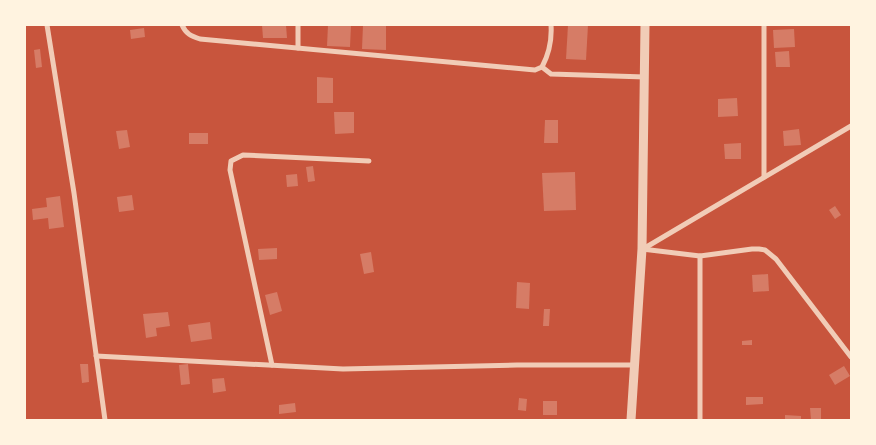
<svg xmlns="http://www.w3.org/2000/svg" width="876" height="445" viewBox="0 0 876 445" font-family="Georgia,serif">
  <style>
    .building { fill: #d67c66 }
    .lines { fill: none; stroke-linecap: round; stroke-linejoin: round }
    .minor { stroke: #f1ccb7; stroke-width: 5 }
    .tertiary { stroke: #f1ccb7; stroke-width: 9 }
  </style>
  <rect width="100%" height="100%" fill="#c8553d"/>
  <g class="building">
    <polygon points="262,25 286,25 287,38 263,38"/>
    <polygon points="328,25 351,25 350,47 327,46"/>
    <polygon points="363,25 386,25 386,50 362,49"/>
    <polygon points="568,25 588,25 586,60 566,59"/>
    <polygon points="144,28 145,37 131,39 130,30"/>
    <polygon points="794,29 795,47 774,48 773,30"/>
    <polygon points="40,49 42,67 36,68 34,50"/>
    <polygon points="789,51 790,67 776,67 775,52"/>
    <polygon points="317,77 333,78 333,103 317,103"/>
    <polygon points="737,98 738,116 718,117 718,99"/>
    <polygon points="334,112 354,112 354,133 335,134"/>
    <polygon points="545,120 558,120 558,143 544,143"/>
    <polygon points="799,129 801,145 784,146 783,131"/>
    <polygon points="127,130 130,147 119,149 116,131"/>
    <rect x="189" y="133" width="19" height="11"/>
    <polygon points="741,143 741,159 725,159 724,144"/>
    <polygon points="313,166 315,181 308,182 306,167"/>
    <polygon points="575,172 576,210 544,211 542,173"/>
    <polygon points="297,174 298,186 287,187 286,175"/>
    <polygon points="132,195 134,210 119,212 117,197"/>
    <polygon points="60,196 64,227 49,229 48,218 33,220 32,209 47,207 46,198"/>
    <polygon points="835,206 841,215 835,219 829,210"/>
    <polygon points="277,248 277,259 259,260 258,249"/>
    <polygon points="371,252 374,272 364,274 360,254"/>
    <polygon points="768,274 769,291 753,292 752,275"/>
    <polygon points="517,282 530,283 529,309 516,308"/>
    <polygon points="277,292 282,311 270,315 265,295"/>
    <polygon points="544,309 550,309 549,326 543,326"/>
    <polygon points="168,312 170,326 156,328 157,336 146,338 143,314"/>
    <polygon points="210,322 212,339 191,342 188,325"/>
    <polygon points="752,340 752,345 742,345 742,341"/>
    <polygon points="80,364 88,364 89,382 82,383"/>
    <polygon points="188,364 190,384 181,385 179,365"/>
    <polygon points="844,366 850,376 835,385 829,375"/>
    <polygon points="224,378 226,391 213,393 212,379"/>
    <polygon points="746,397 763,397 763,404 746,405"/>
    <polygon points="519,398 527,399 526,411 518,410"/>
    <rect x="543" y="401" width="14" height="14"/>
    <polygon points="295,403 296,412 279,414 279,405"/>
    <polygon points="810,408 821,408 821,420 811,420"/>
    <polygon points="785,415 801,416 801,420 785,420"/>
  </g>
  <g class="lines">
    <g class="minor">
      <polyline points="47,25 74,193 105,420"/>
      <path d="M182,25C186,34 191,36 200,39L535,70L542,67C549,54 552,40 551,25"/>
      <polyline points="298,25 298,48"/>
      <polyline points="764,25 764,177"/>
      <polyline points="542,67 551,74 645,77"/>
      <polyline points="642,249 700,256 752,249 759,249 765,250 776,259 851,357"/>
      <polyline points="643,249 851,126"/>
      <polyline points="96,356 343,369 517,365 635,365"/>
      <polyline points="272,365 230,170 231,161 243,155 369,161"/>
      <polyline points="700,420 700,256"/>
    </g>
    <polyline class="tertiary" points="631,420 642,249 645,25"/>
  </g>
  <rect width="876" height="445" fill="none" stroke="#fff3e0" stroke-width="52"/>
</svg>
